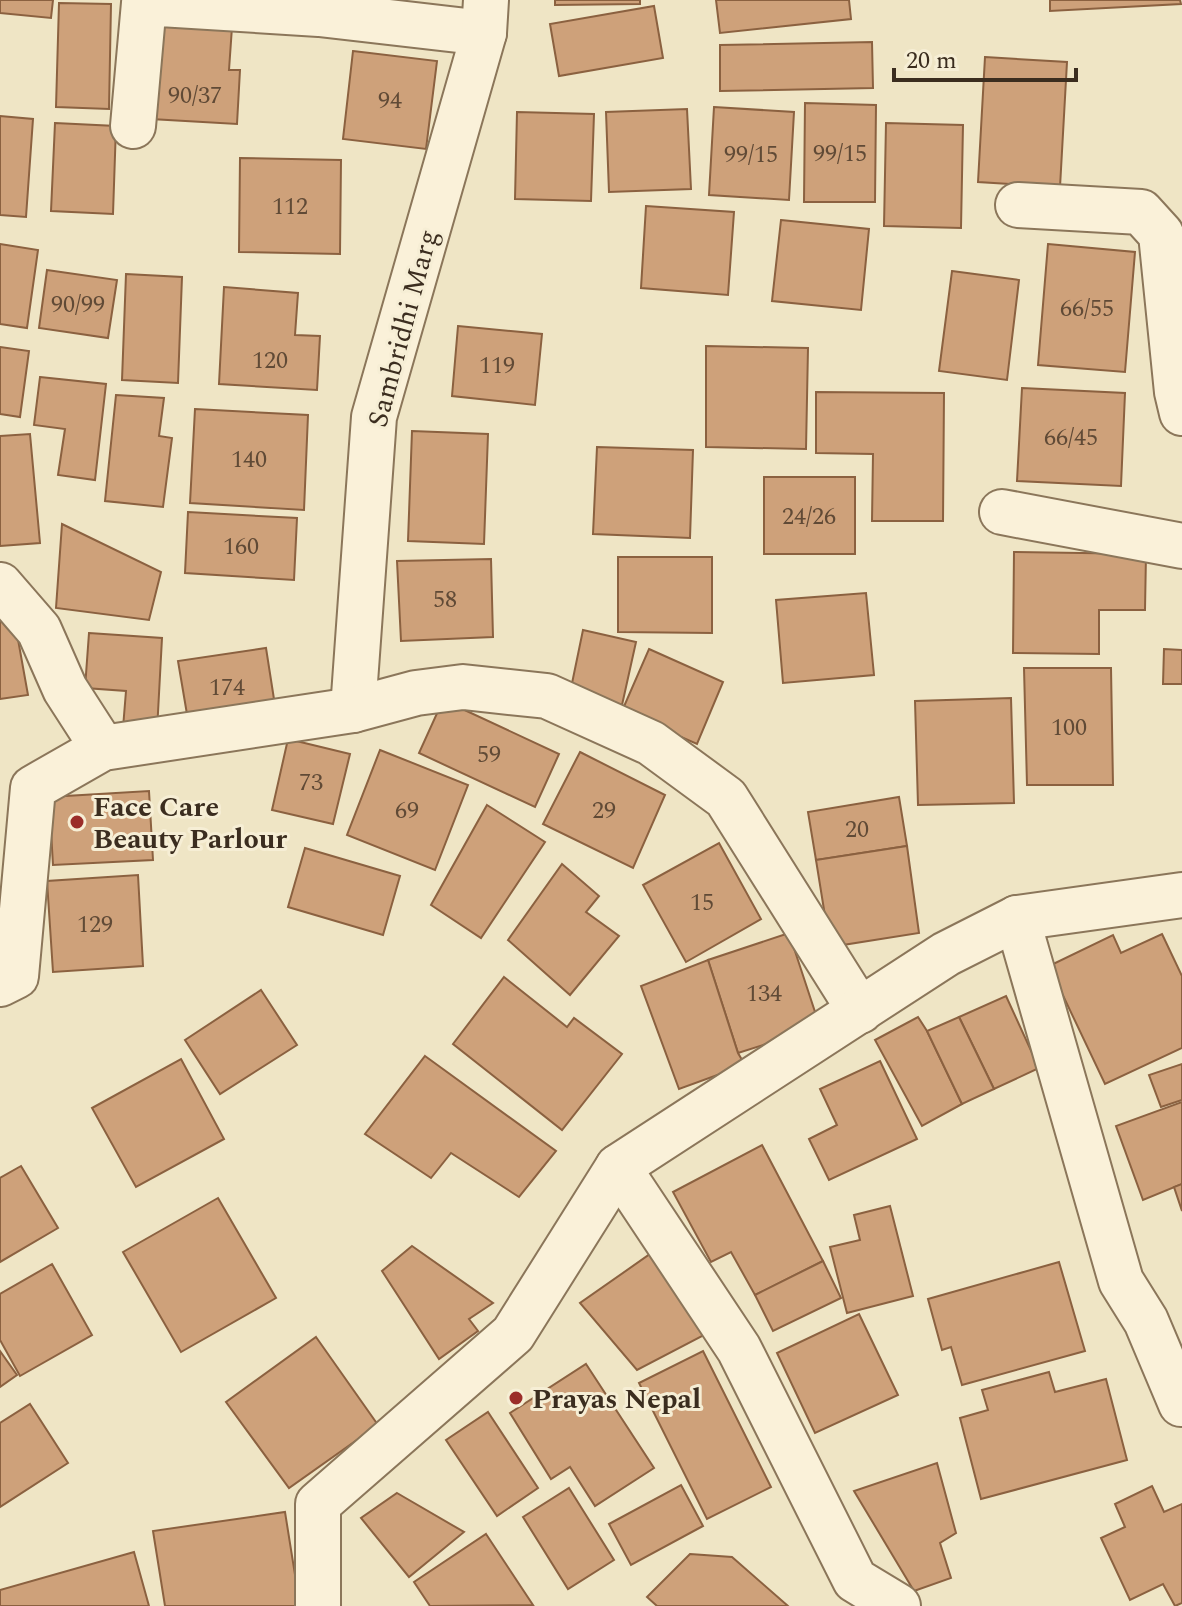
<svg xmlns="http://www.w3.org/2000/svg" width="1182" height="1606" viewBox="0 0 1182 1606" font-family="Spectral,serif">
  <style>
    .building { fill: #cea17a; stroke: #8b6140; stroke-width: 2 }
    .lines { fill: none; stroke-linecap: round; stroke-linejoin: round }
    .minor-casing { stroke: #8b765a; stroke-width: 48 }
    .minor { stroke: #faf1d9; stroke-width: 44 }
    .poi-dot { fill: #9b2d29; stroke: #f6eed5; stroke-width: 3 }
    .labels { text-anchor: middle; stroke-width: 6; stroke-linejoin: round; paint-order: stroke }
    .number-label { font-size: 24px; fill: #604a36 }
    .street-label { font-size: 28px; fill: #3b2d1f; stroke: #f6eed5 }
    .poi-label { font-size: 28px; font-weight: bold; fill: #3b2d1f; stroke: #f6eed5; text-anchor: start }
  </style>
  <rect width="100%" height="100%" fill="#efe5c5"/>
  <g class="building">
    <polygon points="0,0 53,0 51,18 0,13"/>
    <polygon points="555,0 640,0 640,4 555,5"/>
    <polygon points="716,0 849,0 851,19 720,33"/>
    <polygon points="1050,0 1180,0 1181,4 1050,11"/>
    <polygon points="59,3 111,4 109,109 56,107"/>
    <polygon points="654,6 663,58 559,76 550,24"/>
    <polygon points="155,23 232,27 229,70 240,70 237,124 151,119"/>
    <polygon points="872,42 873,88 720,91 720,45"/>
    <polygon points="353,51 437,61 426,149 343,139"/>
    <polygon points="985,57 1067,62 1060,187 978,182"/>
    <polygon points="805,103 876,105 875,202 804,202"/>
    <polygon points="714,107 794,112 789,200 709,195"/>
    <polygon points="687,109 691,189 609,192 606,112"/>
    <polygon points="517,112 594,114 591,201 515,199"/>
    <polygon points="0,116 33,119 26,217 0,215"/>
    <polygon points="55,123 116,126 113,214 51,211"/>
    <polygon points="886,123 963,125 961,228 884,226"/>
    <polygon points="240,158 341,160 340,254 239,252"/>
    <polygon points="646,206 734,212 728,295 641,288"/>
    <polygon points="781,220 869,229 861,310 772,301"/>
    <polygon points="0,244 38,250 27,328 0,324"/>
    <polygon points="1048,244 1135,252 1125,372 1038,365"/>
    <polygon points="47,270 117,280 108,338 39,328"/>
    <polygon points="952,271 1019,280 1007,380 939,371"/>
    <polygon points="126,274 182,277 178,383 122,380"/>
    <polygon points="224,287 298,293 295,335 320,336 317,390 219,384"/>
    <polygon points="458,326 542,334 535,405 452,396"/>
    <polygon points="706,346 808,348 806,449 706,447"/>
    <polygon points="0,347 29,351 20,417 0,414"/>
    <polygon points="40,377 106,384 95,480 58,475 65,429 34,425"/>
    <polygon points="1022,388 1125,393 1121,486 1017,481"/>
    <polygon points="816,392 944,393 943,521 872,521 873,454 816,453"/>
    <polygon points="116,395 164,398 159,436 172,438 163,507 105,501"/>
    <polygon points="195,409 308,415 304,510 190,503"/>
    <polygon points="412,431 488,434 484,544 408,541"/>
    <polygon points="30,434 40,543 0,546 0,436"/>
    <polygon points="597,447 693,450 690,538 593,534"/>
    <rect x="764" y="477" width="91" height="77"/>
    <polygon points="188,512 297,518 294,580 185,573"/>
    <polygon points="62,524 161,572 149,620 56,608"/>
    <polygon points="1014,552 1146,554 1145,610 1099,610 1099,654 1013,653"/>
    <polygon points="618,557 712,557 712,633 618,632"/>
    <polygon points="491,559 493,637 401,641 397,561"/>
    <polygon points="866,593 874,675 783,683 776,600"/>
    <polygon points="12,606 28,695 0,699 0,608"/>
    <polygon points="583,630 636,642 622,705 570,693"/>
    <polygon points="89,633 162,638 157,731 123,728 126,691 85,688"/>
    <polygon points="266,648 276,712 189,726 178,661"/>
    <polygon points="649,649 723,682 697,744 622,711"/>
    <polygon points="1164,649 1182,650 1182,684 1163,684"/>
    <polygon points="1024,668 1111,668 1113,785 1027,785"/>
    <polygon points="1011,698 1014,803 918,805 915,701"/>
    <polygon points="443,700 559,754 535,807 419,753"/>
    <polygon points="288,739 350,754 333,824 272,810"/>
    <polygon points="380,750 468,785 435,870 347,835"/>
    <polygon points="580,752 665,795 633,868 543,824"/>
    <polygon points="149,791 153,860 53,865 49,797"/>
    <polygon points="899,797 907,846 816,860 808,812"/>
    <polygon points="487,805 545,842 481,938 431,905"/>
    <polygon points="719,843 761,919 686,962 643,885"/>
    <polygon points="907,846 919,933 830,947 816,860"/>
    <polygon points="305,848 400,876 383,935 288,907"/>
    <polygon points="562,864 599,896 586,912 619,936 570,995 508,940"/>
    <polygon points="138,875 143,966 53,972 47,881"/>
    <polygon points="789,933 820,1027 738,1053 708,960"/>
    <polygon points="1162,934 1182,976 1182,1048 1105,1084 1049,966 1113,935 1121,953"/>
    <polygon points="708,960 738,1053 745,1065 679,1089 641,986"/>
    <polygon points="504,977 567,1027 574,1018 622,1054 562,1130 453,1044"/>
    <polygon points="261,990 297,1045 220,1094 185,1040"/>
    <polygon points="1006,996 1039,1068 994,1089 959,1017"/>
    <polygon points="918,1017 927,1031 962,1104 922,1126 875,1040"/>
    <polygon points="959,1017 994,1089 962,1104 927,1031"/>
    <polygon points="425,1056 556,1151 519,1197 451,1153 431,1178 365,1134"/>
    <polygon points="181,1059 224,1139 136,1187 92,1108"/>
    <polygon points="880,1061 917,1139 829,1180 809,1139 837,1125 820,1089"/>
    <polygon points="1182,1064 1182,1100 1161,1107 1149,1075"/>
    <polygon points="1182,1102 1182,1184 1143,1200 1116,1126"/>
    <polygon points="762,1145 823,1261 755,1295 731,1252 711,1262 673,1192"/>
    <polygon points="21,1166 58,1228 0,1262 0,1178"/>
    <polygon points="1182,1184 1182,1211 1174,1187"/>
    <polygon points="218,1198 276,1298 181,1352 123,1252"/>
    <polygon points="890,1206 913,1296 847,1313 830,1247 860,1240 854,1215"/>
    <polygon points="412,1246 493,1303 469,1319 478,1331 439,1359 382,1271"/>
    <polygon points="650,1254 708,1333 637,1370 580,1303"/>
    <polygon points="823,1261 841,1298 773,1331 755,1295"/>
    <polygon points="1059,1262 1085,1351 962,1385 951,1347 942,1350 928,1299"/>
    <polygon points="52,1264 92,1335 20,1376 0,1340 0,1294"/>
    <polygon points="859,1314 898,1395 815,1433 777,1353"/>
    <polygon points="316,1337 378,1425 289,1488 226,1402"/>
    <polygon points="0,1351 17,1375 0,1387"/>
    <polygon points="703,1351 771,1487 707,1519 639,1383"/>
    <polygon points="586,1364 654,1468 595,1506 570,1467 551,1479 510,1413"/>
    <polygon points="1049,1372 1055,1392 1106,1379 1127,1460 981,1499 960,1418 988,1410 982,1390"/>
    <polygon points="30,1404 68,1463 0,1507 0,1423"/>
    <polygon points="488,1412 538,1488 497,1516 446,1440"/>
    <polygon points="937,1463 956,1533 940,1543 951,1578 914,1591 854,1491"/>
    <polygon points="681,1485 703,1526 631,1565 609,1524"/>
    <polygon points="1152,1486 1164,1512 1182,1504 1182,1603 1175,1606 1163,1584 1130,1600 1101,1538 1125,1527 1115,1504"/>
    <polygon points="569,1488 614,1560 568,1589 523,1517"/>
    <polygon points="397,1493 464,1532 409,1577 361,1518"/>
    <polygon points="285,1512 300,1606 165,1606 153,1531"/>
    <polygon points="486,1534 533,1605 430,1606 414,1582"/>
    <polygon points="134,1552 149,1606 0,1606 0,1590"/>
    <polygon points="690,1554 732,1557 788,1606 657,1606 647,1597"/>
  </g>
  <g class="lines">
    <g class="minor-casing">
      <g id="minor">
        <polyline points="133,126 144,3 319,14 484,33"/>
        <polyline points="1018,205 1141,212 1161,234 1177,392 1182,413"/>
        <polyline points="1002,512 1182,546"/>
        <polyline points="0,585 39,630 65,689 103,748"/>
        <polyline points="353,710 374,417 484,33 486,0"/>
        <polyline points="1017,918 1121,1281 1146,1321 1181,1404"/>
        <polyline points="0,984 16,976 33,788 103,748 353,710 416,693 463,687 547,696 651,743 726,798 860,1011"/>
        <polyline points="618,1167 739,1349 855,1580 898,1606"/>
        <polyline points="318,1606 318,1504 513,1334 618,1167 946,954 1017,918 1182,895"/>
      </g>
    </g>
    <use href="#minor" class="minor"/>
  </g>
  <g class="poi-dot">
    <circle cx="77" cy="822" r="8"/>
    <circle cx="516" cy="1398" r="8"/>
  </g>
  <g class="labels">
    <g class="number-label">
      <text x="195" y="103">90/37</text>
      <text x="390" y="108">94</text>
      <text x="840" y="161">99/15</text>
      <text x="751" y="162">99/15</text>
      <text x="290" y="214">112</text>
      <text x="78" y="312">90/99</text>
      <text x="1087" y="316">66/55</text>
      <text x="270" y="368">120</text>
      <text x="497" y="373">119</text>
      <text x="1071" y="445">66/45</text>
      <text x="249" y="467">140</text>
      <text x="809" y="524">24/26</text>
      <text x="241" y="554">160</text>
      <text x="445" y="607">58</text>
      <text x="227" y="695">174</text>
      <text x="1069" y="735">100</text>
      <text x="489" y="762">59</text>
      <text x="311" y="790">73</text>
      <text x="407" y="818">69</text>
      <text x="604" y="818">29</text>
      <text x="857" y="837">20</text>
      <text x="702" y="910">15</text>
      <text x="95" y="932">129</text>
      <text x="764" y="1001">134</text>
    </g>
    <g class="street-label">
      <text transform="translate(402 328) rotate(-75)" y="10">Sambridhi Marg</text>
    </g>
    <g class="poi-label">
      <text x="93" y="816">Face Care<tspan x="93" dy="32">Beauty Parlour</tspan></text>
      <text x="532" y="1408">Prayas Nepal</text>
    </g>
  </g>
  <path d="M894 68v12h182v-12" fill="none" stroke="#3b2d1f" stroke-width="4"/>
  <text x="906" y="68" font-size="24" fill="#3b2d1f" stroke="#f6eed5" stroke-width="6" paint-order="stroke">20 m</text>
</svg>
